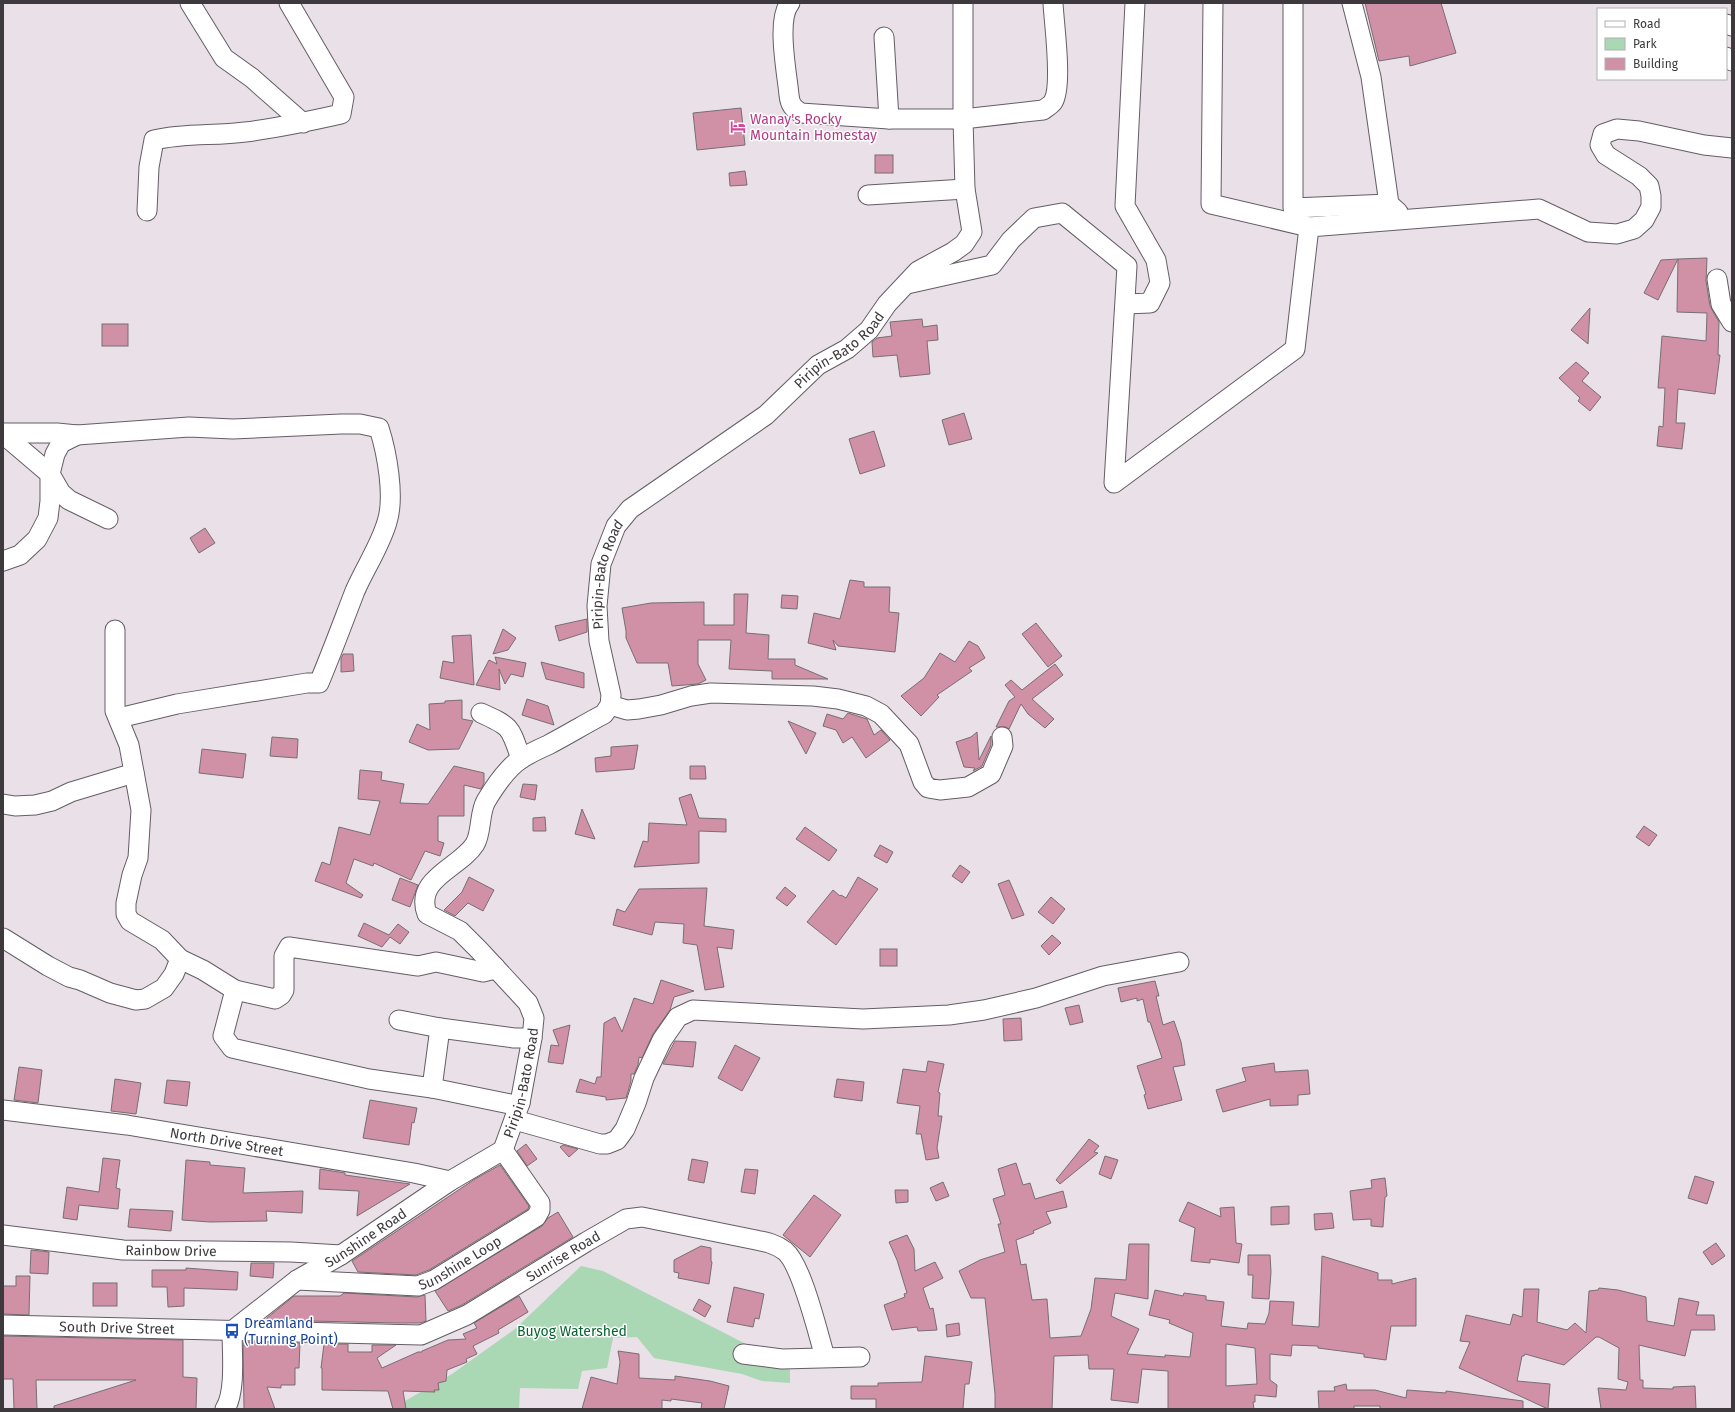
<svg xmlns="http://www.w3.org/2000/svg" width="1735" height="1412" viewBox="0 0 1735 1412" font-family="'Fira Sans',sans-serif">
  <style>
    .green { fill: #aad7b4 }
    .building { fill: #d090a5; stroke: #796e71; fill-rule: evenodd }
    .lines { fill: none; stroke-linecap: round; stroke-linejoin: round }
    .minor-casing { stroke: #655d65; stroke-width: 21 }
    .minor { stroke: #fff; stroke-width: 19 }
    .labels { text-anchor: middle; stroke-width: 3; stroke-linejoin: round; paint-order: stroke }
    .hotel-label { font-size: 14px; fill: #b23c85; stroke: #fff; text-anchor: start }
    .street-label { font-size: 14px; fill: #3d393d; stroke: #fff }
    .transit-label { font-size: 14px; fill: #164399; stroke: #fff; text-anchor: start }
    .park-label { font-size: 14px; fill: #086331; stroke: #fff }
  </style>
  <rect width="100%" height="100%" fill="#e9e0e8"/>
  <polygon class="green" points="581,1266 603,1271 781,1362 790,1370 790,1383 762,1381 742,1374 654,1358 637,1337 613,1338 607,1368 582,1371 578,1389 520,1388 519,1409 391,1409 452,1374 515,1329"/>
  <g class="building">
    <polygon points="1365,3 1441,3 1456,53 1410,66 1409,56 1379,61"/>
    <polygon points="741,108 745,145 697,150 693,113"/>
    <rect x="875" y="155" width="18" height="18"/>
    <polygon points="745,171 747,185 730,186 729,173"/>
    <polygon points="1707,258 1706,281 1710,306 1719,322 1718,355 1720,355 1715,394 1678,389 1676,423 1685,423 1682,449 1657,446 1659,426 1663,427 1665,388 1658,388 1662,336 1706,341 1707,313 1677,312 1678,259"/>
    <polygon points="1678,259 1658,300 1644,293 1661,260"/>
    <polygon points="1590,308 1588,344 1571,330"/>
    <polygon points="922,319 923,327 937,325 938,340 927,341 930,374 900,377 897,355 873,357 872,342 877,338 892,336 890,322"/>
    <rect x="102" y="324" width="26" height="22"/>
    <polygon points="1576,362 1589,373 1582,381 1601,397 1590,411 1578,401 1580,398 1559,378"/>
    <polygon points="964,413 972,439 949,445 942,420"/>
    <polygon points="874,431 885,466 860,474 849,439"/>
    <polygon points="205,528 215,543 199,553 190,538"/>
    <polygon points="850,580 864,582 864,587 890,587 889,612 899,613 895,652 838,646 833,640 836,650 808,643 814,613 840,619"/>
    <polygon points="734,594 748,594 746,633 769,635 768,659 795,659 795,665 828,679 772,679 772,671 729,669 731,640 698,640 698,664 706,680 698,684 672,686 668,663 637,663 626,638 626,631 622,608 651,603 704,602 704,625 734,625"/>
    <polygon points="782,595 798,596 797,609 781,608"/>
    <polygon points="587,619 587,632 559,641 555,626"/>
    <polygon points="1036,623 1062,656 1048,667 1022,634"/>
    <polygon points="503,629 516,638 508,650 493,654"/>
    <polygon points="471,635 474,685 440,678 443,661 454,663 452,636"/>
    <polygon points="969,641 978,646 985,658 969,668 972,671 937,695 939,697 921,716 901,696 924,678 940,653 955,662"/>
    <polygon points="343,654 353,654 354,671 341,672 341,659"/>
    <polygon points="495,657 526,663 523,677 511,674 505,684 499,669 500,690 476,685 489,660 497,664"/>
    <polygon points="541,662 584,673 584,688 546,679"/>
    <polygon points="1055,664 1063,675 1032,699 1054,719 1045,728 1028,714 1021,704 1009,729 1006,727 996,727 1009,701 1015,697 1005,685 1011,680 1022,690"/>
    <polygon points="527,699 548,706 554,725 522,715"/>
    <polygon points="462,700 462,719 473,721 459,749 428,750 409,742 417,724 430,730 429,704 445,703 445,701"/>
    <polygon points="848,713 867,719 874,735 881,730 890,740 866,758 852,737 843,743 836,730 823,726 827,714 843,719"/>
    <polygon points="788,721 816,733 806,754"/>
    <polygon points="977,732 979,760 991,736 991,745 982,766 973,771 975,768 964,767 956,742 971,737"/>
    <polygon points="272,737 298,739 297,758 270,756"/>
    <polygon points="638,745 634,769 596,772 595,758 611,756 611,747"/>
    <polygon points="202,749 246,754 243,778 199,773"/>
    <polygon points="454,766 484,773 484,783 481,789 464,785 464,816 438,816 438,841 444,843 440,856 425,851 411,880 374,863 373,866 354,859 346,883 363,895 361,898 315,881 322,862 330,865 339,827 370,835 380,801 358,799 360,770 382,772 381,780 404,784 400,803 428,804"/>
    <polygon points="690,766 705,766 706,779 690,779"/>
    <polygon points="523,784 537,785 535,800 520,797"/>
    <polygon points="691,794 699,818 726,819 726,832 699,831 699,863 634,867 643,841 648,842 649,823 687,825 679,798"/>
    <polygon points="582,809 595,839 575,834"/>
    <polygon points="545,817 546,831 533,831 533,818"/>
    <polygon points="1644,826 1657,835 1649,846 1636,837"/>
    <polygon points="805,827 837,850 829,861 796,839"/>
    <polygon points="880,845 893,852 887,863 874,856"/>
    <polygon points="960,865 970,872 962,883 952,876"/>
    <polygon points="469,877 494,890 483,911 468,903 455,916 444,910 462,892"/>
    <polygon points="858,877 878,889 836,945 807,922 833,890 840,896 841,895 846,898"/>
    <polygon points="400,878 418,885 410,907 392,900"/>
    <polygon points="1009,880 1024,915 1012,919 998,884"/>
    <polygon points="785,887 796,896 787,906 776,898"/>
    <polygon points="707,888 704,926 734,930 732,949 717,947 724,987 705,990 697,945 683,943 684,924 655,922 652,935 613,925 617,909 625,912 639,889"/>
    <polygon points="1051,897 1065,909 1053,924 1038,912"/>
    <polygon points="364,923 389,935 398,924 409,932 400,944 390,937 382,947 358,936"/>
    <polygon points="1052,935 1061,943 1049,955 1041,946"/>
    <rect x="880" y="949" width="17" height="17"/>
    <polygon points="661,980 694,991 674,997 670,1010 653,1034 642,1058 639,1057 638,1065 634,1074 631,1074 631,1081 626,1098 606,1100 606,1097 576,1092 580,1079 595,1084 597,1077 601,1077 604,1023 615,1017 622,1032 634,998 653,1004"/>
    <polygon points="1155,981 1159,996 1156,996 1163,1025 1174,1021 1181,1042 1185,1065 1173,1067 1182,1100 1148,1109 1144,1095 1146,1094 1137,1066 1162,1058 1150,1022 1148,1022 1143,999 1137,1001 1137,998 1121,1002 1118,988"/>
    <polygon points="1079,1005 1083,1022 1070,1025 1065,1008"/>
    <polygon points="1021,1018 1022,1040 1004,1041 1003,1019"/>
    <polygon points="570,1025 563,1064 548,1062 551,1045 559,1046 553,1030"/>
    <polygon points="675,1041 696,1042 693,1067 663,1064"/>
    <polygon points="735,1045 760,1058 742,1091 718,1078"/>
    <polygon points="928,1061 944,1064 938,1092 940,1093 938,1116 942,1116 937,1148 939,1158 926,1160 921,1134 916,1134 920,1106 897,1103 903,1069 926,1072"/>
    <polygon points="1274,1063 1275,1072 1308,1070 1310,1094 1298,1095 1298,1105 1270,1106 1270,1099 1223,1112 1216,1090 1246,1081 1242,1068"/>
    <polygon points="19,1067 42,1070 38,1103 14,1100"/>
    <polygon points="115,1079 141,1083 136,1114 111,1111"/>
    <polygon points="837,1079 864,1082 862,1101 834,1097"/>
    <polygon points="167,1080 190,1082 187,1106 164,1103"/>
    <polygon points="370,1100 417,1108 414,1123 412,1122 409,1145 363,1138"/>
    <polygon points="1089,1139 1099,1146 1094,1152 1098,1153 1060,1184 1056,1180"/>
    <polygon points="526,1144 537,1159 527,1166 517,1151"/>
    <polygon points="563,1145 578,1149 569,1157 560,1147"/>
    <polygon points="1105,1156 1118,1160 1111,1179 1099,1174"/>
    <polygon points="103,1158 120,1160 116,1188 120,1189 118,1209 79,1205 77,1220 63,1218 67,1187 99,1192"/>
    <polygon points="692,1159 708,1162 704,1183 688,1180"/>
    <polygon points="186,1160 210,1162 210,1165 245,1168 243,1193 303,1191 302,1213 266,1211 267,1221 210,1222 182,1220"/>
    <path d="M1016,1163L1023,1185L1030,1183L1035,1199L1063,1191L1067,1207L1046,1212L1051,1223L1033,1231L1034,1233L1016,1240L1021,1265L1026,1264L1032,1300L1047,1299L1050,1338L1081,1336L1091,1309L1095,1278L1126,1280L1129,1244H1149L1148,1299L1115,1293L1111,1316L1139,1329L1127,1354L1165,1357V1355L1190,1357L1193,1333L1169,1323L1170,1320L1149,1315L1155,1290L1183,1296L1184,1293L1206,1296V1300L1224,1302L1221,1326L1247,1329L1248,1323L1265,1324L1269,1313L1270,1301L1294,1302L1292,1325L1319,1327L1322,1256L1378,1273V1280H1392V1284L1416,1278V1326H1391L1386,1360L1364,1357V1354L1318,1348V1346L1292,1345L1291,1356L1270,1354V1380L1277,1385L1276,1397L1255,1395V1402H1253L1254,1409H1168V1371L1142,1369L1138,1403L1111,1400L1114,1369H1089L1088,1355L1054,1356L1052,1409H995V1394L985,1298H971L959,1271L980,1260L1005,1252L998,1224H1001L993,1199L1005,1195L998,1169ZM1226,1344L1255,1348L1257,1384L1226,1386Z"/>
    <polygon points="500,1165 529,1206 528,1209 429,1270 416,1275 358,1272 352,1261 475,1179"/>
    <polygon points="320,1169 345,1173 345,1175 410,1184 357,1216 359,1191 319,1189"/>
    <polygon points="745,1169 758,1170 755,1194 741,1192"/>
    <polygon points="1695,1176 1714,1182 1707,1204 1688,1198"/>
    <polygon points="1385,1178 1387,1196 1385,1197 1383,1227 1371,1226 1371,1219 1353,1220 1350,1191 1372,1188 1371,1180"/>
    <polygon points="943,1182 949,1196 936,1201 930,1188"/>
    <polygon points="895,1190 908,1190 908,1202 896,1203"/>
    <polygon points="814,1195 841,1215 810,1257 783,1235"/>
    <polygon points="1188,1202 1221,1217 1220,1208 1234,1207 1236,1243 1242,1244 1239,1263 1210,1259 1210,1263 1191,1261 1195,1228 1179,1221"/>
    <polygon points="1289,1206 1289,1224 1271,1225 1271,1207"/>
    <polygon points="130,1209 173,1211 171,1231 128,1227"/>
    <polygon points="558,1212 573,1237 462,1305 448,1311 435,1291 542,1226 548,1218"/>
    <polygon points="1332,1213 1334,1228 1315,1230 1314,1214"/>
    <polygon points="907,1235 914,1249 915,1271 935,1262 943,1278 923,1288 930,1309 933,1308 937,1330 918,1331 917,1327 892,1330 884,1305 905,1297 904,1294 907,1293 897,1260 889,1242"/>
    <polygon points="1716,1243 1725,1256 1712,1265 1703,1252"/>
    <polygon points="701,1246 711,1248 711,1261 712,1262 709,1284 678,1278 679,1273 674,1272 674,1260"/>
    <polygon points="31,1250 49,1252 48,1274 30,1273"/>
    <polygon points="1248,1255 1270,1255 1271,1272 1269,1299 1252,1298 1253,1275 1248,1275"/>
    <polygon points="251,1263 274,1263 273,1278 250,1276"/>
    <polygon points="186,1268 238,1272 237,1290 184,1288 184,1306 168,1307 167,1287 152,1287 152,1270 186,1270"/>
    <polygon points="16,1276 30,1276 29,1315 3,1314 3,1286 16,1286"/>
    <rect x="93" y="1283" width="24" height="23"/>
    <polygon points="734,1287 764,1294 759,1319 755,1318 753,1327 727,1322"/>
    <polygon points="1599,1288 1618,1290 1646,1297 1647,1321 1674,1326 1679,1298 1699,1302 1696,1315 1714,1315 1715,1330 1691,1330 1685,1356 1639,1345 1640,1380 1643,1380 1643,1388 1673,1389 1673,1387 1695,1386 1696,1409 1601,1409 1598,1388 1626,1390 1628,1382 1618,1379 1619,1348 1599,1337 1596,1337 1564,1365 1525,1354 1524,1356 1522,1356 1517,1381 1550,1384 1548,1409 1459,1368 1470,1342 1460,1341 1466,1315 1510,1325 1513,1314 1522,1317 1524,1289 1539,1289 1537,1322 1567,1330 1575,1323 1586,1333 1589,1291 1598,1290"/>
    <polygon points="344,1293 417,1297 425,1295 426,1321 420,1323 397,1323 267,1320 267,1318 294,1296 340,1296"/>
    <polygon points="519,1296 528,1312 498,1330 499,1333 473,1346 477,1354 466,1359 467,1362 447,1370 446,1381 438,1383 439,1390 434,1390 435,1392 403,1391 406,1409 393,1409 388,1391 322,1390 322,1368 321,1368 324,1344 348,1344 348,1352 372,1352 372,1345 396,1345 377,1358 382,1368 418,1352 422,1352 422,1351 448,1340 466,1339 463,1334 477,1328 474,1323"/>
    <polygon points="699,1299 711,1306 705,1317 693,1310"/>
    <polygon points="959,1323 960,1335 947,1337 946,1325"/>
    <polygon points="3,1336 183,1340 183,1377 197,1378 196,1409 54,1409 54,1406 136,1380 36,1380 37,1409 14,1409 13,1379 3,1379"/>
    <polygon points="243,1342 300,1343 299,1368 295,1368 295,1385 281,1385 281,1388 267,1387 275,1409 244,1409"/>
    <polygon points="618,1351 639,1354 639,1378 675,1380 675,1376 710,1381 729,1386 724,1409 701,1409 702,1403 671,1399 671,1401 662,1400 662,1409 582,1409 591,1377 617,1384 620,1362"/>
    <polygon points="925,1356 972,1362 969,1384 965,1384 963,1409 876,1409 876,1399 851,1399 851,1386 878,1386 878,1383 922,1382"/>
    <polygon points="1346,1384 1347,1390 1375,1390 1406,1398 1407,1390 1446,1393 1446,1391 1523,1401 1523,1409 1380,1409 1380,1406 1354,1406 1354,1409 1319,1409 1318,1391 1335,1391 1334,1387"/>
  </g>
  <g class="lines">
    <g class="minor-casing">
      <g id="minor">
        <polyline points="190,3 224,58 252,78 303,123"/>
        <path d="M790,3C776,19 787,73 789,95C790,105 793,108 801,113L889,119H963V3"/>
        <polyline points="1213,3 1211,204 1309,227"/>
        <polyline points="1293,3 1293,208 1389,204"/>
        <polyline points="1352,3 1371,77 1389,204 1398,212"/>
        <polyline points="1726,24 1732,26"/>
        <polyline points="884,37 889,119"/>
        <polyline points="1726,57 1732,61"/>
        <polyline points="868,195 965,189"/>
        <path d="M147,211L149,167L154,140C184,133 215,136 245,132C278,128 310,121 341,114L344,97L289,3"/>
        <polyline points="1717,279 1721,304 1732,322"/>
        <polyline points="907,284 992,265 1011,240 1034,218 1062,213 1127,266 1114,483 1295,349 1309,227 1539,209 1588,232 1617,234 1634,229 1644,220 1651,207 1651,196 1649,186 1639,176 1606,155 1600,145 1603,134 1617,129 1639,131 1704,145 1732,148"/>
        <polyline points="1126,304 1150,303 1160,283 1156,260 1125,206 1135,3"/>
        <path d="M3,433H57L77,435L189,427L233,429L341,424H360L379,428C387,453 395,497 387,522C380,546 365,568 355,591C343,622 332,652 319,683H307L177,704L119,718"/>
        <polyline points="3,434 50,474 61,493 69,500 108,519"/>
        <polyline points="3,561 20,555 37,539 48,518 50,501 50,474 55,454 61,443 77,435"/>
        <polyline points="115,630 115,711 129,745 141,810 138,858 132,875 126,903 126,914 130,921 162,940 180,959 203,970 235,990 275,999 281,995 284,990 284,956 289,947 418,966 436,962 483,972 491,970 495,967"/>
        <polyline points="610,705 627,710 639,709 661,705 691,696 711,693 813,696 838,699 866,706 881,714 909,744 923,782 928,788 940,790 968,787 991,774 1003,746 1002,737"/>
        <path d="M481,713C512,727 510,727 521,759"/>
        <polyline points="3,804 15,806 35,805 52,801 71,792 134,773"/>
        <polyline points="3,938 48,966 69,977 80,980 110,993 136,1000 145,999 164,988 174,974 180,959"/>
        <polyline points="235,990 223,1036 232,1048 369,1079 432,1088 515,1105 520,1103"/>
        <polyline points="399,1020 440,1028 514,1038 532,1038"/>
        <polyline points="432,1088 440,1028"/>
        <path id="s1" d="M3,1110L127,1125L414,1173L450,1181"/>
        <polyline points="515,1120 600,1144 607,1144 617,1140 625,1129 636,1103 644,1078 662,1040 678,1017 693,1010 863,1019 949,1015 984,1010 1036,998 1103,976 1179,962"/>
        <path id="s2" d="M503,1150L520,1103L532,1038L534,1018L528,1003L479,950L460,931L427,914C414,878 460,868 475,844C482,832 479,813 486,801C495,786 507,768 521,759C530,753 539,749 548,745C567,735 585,724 604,714L610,705L611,695L599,641L597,606L601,564L616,526L630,509L766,415L818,365L847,349L869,330L887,304L918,271L953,252L964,244L972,232L965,189L963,119L1043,110C1046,108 1051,105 1053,102C1063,86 1054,24 1053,3"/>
        <path id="s3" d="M3,1235L123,1250L291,1252L341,1255"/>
        <path id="s4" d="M297,1280L418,1286L434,1280L536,1217L540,1210V1203L503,1150"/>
        <path id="s5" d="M3,1325L421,1335L467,1315L586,1242L626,1219L642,1217L756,1240C766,1242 776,1244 785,1251C802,1265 818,1334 825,1357"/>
        <path id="s6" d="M232,1331L297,1280L341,1255L450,1181L503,1150"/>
        <polyline points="743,1354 782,1359 860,1357"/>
        <path d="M225,1409C236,1392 232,1352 232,1331"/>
      </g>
    </g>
    <use href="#minor" class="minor"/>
  </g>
  <defs>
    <g id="hotel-bare" transform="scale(1.2)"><path d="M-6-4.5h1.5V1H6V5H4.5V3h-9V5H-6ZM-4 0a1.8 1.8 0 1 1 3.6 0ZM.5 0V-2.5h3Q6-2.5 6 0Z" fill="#d1479c" stroke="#fff" stroke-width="2.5" paint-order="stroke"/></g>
    <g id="bus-bare" transform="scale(1.2)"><path d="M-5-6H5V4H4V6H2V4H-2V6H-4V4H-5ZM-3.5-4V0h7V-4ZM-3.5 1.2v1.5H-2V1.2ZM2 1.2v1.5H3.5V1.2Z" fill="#1a4fb4" stroke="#fff" stroke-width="2.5" paint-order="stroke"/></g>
  </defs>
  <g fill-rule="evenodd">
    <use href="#hotel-bare" x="738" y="127"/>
    <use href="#bus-bare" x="232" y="1331"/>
  </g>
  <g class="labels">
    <g class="hotel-label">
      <text x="750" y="124">Wanay's Rocky<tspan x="750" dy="16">Mountain Homestay</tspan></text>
    </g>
    <g class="street-label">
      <text dy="5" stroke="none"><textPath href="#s2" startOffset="1054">Piripin-Bato Road</textPath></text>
      <text dy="5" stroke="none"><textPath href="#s2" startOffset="718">Piripin-Bato Road</textPath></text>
      <text dy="5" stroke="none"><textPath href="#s2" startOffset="70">Piripin-Bato Road</textPath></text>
      <text dy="5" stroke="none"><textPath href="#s1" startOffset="226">North Drive Street</textPath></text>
      <text dy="5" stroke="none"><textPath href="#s6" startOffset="163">Sunshine Road</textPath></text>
      <text dy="5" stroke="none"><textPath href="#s3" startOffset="169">Rainbow Drive</textPath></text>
      <text dy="5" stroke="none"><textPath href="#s5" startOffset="581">Sunrise Road</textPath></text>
      <text dy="5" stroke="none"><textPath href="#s4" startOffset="169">Sunshine Loop</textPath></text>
      <text dy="5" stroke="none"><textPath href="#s5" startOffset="114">South Drive Street</textPath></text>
    </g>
    <g class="transit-label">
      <text x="244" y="1328">Dreamland<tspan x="244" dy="16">(Turning Point)</tspan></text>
    </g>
    <g class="park-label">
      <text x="572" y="1336">Buyog Watershed</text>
    </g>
  </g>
  <rect width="1735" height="1412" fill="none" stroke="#3d393d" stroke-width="8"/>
  <rect x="1597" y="8" width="130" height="72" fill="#ffffff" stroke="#b1b0b1"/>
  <rect x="1605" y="21" width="20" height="6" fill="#ffffff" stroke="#b1b0b1"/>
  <text x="1633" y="28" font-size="12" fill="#3d393d">Road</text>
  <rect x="1605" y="38" width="20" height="12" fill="#aad7b4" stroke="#b1b0b1"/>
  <text x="1633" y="48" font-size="12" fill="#3d393d">Park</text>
  <rect x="1605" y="58" width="20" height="12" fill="#d090a5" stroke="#b1b0b1"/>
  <text x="1633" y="68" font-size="12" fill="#3d393d">Building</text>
</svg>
